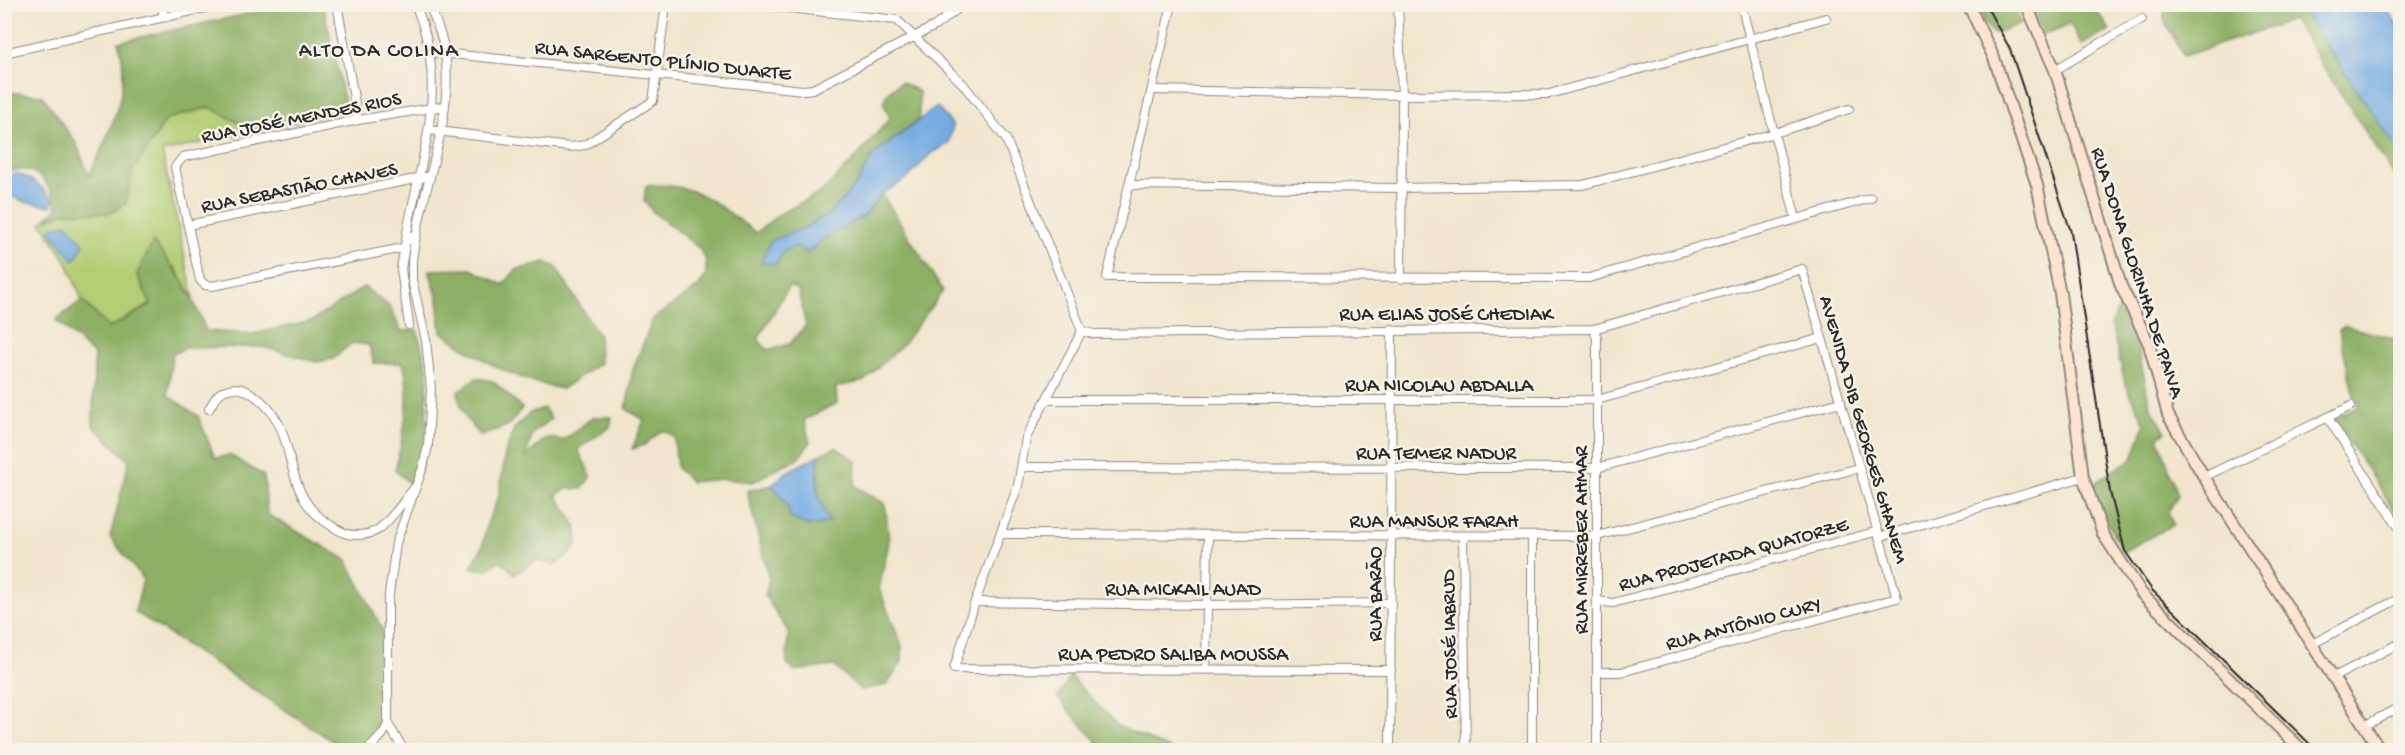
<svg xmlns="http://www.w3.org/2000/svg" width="2405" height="755" viewBox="0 0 2405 755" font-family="'Gochi Hand',sans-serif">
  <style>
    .green { fill: #b2cd73; stroke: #6e7c4f; stroke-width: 1.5 }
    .forest { fill: #8db065; stroke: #5c6e48; stroke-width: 1.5; fill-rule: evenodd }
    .water { fill: #74abe2; stroke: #506b86; stroke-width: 1.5 }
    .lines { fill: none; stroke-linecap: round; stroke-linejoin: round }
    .street-casing { stroke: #8e887c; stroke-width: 10 }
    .secondary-casing { stroke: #8e887c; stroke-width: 14 }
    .street { stroke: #fff; stroke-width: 8 }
    .secondary { stroke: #fde4d0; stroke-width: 10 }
    .rail { stroke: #2b2b2b; stroke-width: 2 }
    .labels { text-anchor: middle; stroke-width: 5; stroke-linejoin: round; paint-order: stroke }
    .street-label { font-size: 20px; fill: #2b2b2b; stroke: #f7f3e8 }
    .neighbourhood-label { font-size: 21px; letter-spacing: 1.5px; fill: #2b2b2b; stroke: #f7f3e8 }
  </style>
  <rect width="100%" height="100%" fill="#f7f3e8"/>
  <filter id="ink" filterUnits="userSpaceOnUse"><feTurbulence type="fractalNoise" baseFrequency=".0167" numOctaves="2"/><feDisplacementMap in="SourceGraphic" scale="12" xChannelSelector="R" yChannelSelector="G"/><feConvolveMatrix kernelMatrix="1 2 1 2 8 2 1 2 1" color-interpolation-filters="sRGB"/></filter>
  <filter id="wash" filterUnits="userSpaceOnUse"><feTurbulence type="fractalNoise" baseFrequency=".008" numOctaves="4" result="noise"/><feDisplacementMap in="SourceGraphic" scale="24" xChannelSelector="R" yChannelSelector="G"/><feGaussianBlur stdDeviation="1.35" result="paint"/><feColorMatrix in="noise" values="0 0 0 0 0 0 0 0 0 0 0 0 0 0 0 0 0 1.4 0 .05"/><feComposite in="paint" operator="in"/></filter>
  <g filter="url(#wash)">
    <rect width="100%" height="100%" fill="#f1e6cd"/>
    <polygon class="green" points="210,107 253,131 162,152 194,299 175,267 151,304 109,328 82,300 66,260 41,222 65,212 111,213 126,203 132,170 166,119"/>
    <g class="forest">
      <path d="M292,4L323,5L347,112L253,131L210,107L167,119L133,170L126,203L111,213L65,212L45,219L57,208C50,180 34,163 5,172V92L42,95L76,143L89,176C108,135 134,88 118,42Z"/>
      <polygon points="1974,5 2013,5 2021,23 1993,34"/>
      <polygon points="2039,5 2093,5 2110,30 2082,45 2070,24 2043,35 2032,9"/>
      <polygon points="2164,5 2299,5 2400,153 2400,185 2293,20 2183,56 2164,20"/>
      <path d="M901,82L919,92V119L873,155L857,184L831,213L804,228L771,241L761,263L777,264L782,252L795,246L807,252L825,238L865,215L882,194L943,291L904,343L864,381L836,387L837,403L804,420L810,443L797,460L783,465L753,482L722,479L691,482L677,468L674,436L663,430L644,445L632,449L644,420L626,409L633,369L653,319L698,287L706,275V260L699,248L653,212L644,200L646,186C694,180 720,206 756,233L778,215L820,193L852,162L890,118L883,102L888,92ZM789,286L798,290L806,325L790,344L767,350L758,339Z"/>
      <path d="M153,242C178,270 193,296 206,331L253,334L312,321L364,287L390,307L401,331L417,330L428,370L426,438L421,469L410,484L395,470C403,436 413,397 403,363H374L369,345L352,343L333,359L316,362L263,347L185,348L172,354L168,395L198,416L215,458L230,455L264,476L267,514L347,560L383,631L379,731L365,747L346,750L135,612L143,579L110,537L129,461L93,426L94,355L56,320L82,300L109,328L151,305L137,274Z"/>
      <path d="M545,262L556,267L599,336L600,363L562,389C514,380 480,360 441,332L438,299L429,270L471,269L503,285L516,270Z"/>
      <polygon points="2118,309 2137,343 2150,406 2166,432 2158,437 2178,495 2168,512 2173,525 2123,552 2102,513 2093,484 2133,458 2145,424 2125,383 2111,324"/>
      <polygon points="2345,326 2400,340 2400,519 2334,419 2359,406 2354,397 2339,330"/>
      <path d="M476,378L493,381L522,408L509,425L481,436C467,421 460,411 458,391Z"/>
      <path d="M544,408L551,419L533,433L525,458L546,438L564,440L593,417H612L610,427L578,449L591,476L582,489L568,488L556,495C566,510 587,532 573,551C569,556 560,561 554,565L537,560L515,574L500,560L488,570L471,568L482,547L488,521L499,496L505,454L514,429L530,413Z"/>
      <path d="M836,447L856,461L855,486L885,504L889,542L879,589L902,646V661L887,685L861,690L834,666L794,671L787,663L788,631L765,596L769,579L747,491L772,485L789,506L829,522C814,497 817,483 819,455Z"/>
      <polygon points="1070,676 1118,726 1172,750 1104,750 1058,698"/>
    </g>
    <g class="water">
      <polygon points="2299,5 2384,5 2400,29 2400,153"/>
      <polygon points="937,107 953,126 948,144 931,153 908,178 882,194 865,215 825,238 807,253 795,246 782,252 777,264 761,263 771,241 804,228 831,213 857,184 873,155"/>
      <path d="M15,173C30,177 44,188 53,200L51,206L25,202L11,196L7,186L11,176Z"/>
      <polygon points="67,224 84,244 74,261 50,230 55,226"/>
      <path d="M819,455C817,483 814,497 830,522L809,526L790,518L788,506L772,485L785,473Z"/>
    </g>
  </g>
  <g filter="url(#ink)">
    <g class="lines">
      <g class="street-casing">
        <g id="street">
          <polyline points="161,4 164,16"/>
          <polyline points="337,4 358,120"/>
          <polyline points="752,4 897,20 963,84 1006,139 1082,331"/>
          <polyline points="1172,4 1107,277 1589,278 1871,198"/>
          <polyline points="1398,4 1402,95 1401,279"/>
          <polyline points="1741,4 1796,219"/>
          <polyline points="431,52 803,90 813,89 935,26 964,4"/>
          <polyline points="4,53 223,4"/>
          <polyline points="2055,70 2142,19"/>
          <polyline points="1152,90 1402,95 1549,94 1826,18"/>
          <polyline points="429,130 570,147 585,145 653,101 666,4"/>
          <polyline points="1130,185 1400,188 1583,185 1775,133 1849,109"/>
          <polyline points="188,225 430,176"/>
          <polyline points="407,233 401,269 409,325"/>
          <path d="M414,243L407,233C422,152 450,85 415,4"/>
          <polyline points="403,248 212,286 205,285 200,280 175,167 183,157 358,120 444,106"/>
          <polyline points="1594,329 1597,339 1597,750"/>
          <polyline points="1082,331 1094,334 1594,329 1802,269 1897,598 1621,672 1597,672"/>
          <polyline points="1082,331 1026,438 1018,486 975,602 954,669 1391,670"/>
          <polyline points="1047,400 1597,400 1822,338"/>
          <path d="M209,409C216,396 220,389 235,388C244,388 253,394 259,399C293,428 284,462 303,497C312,514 328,525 344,533C355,537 370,535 379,529C393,518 404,500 415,487"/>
          <polyline points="2328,418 2400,529"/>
          <polyline points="1022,467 1597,468 1841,402"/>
          <polyline points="2204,477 2351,406"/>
          <polyline points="1000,534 1597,536 1859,468"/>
          <polyline points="1463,536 1466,750"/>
          <polyline points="1879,537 2083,477"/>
          <polyline points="1597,601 1613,603 1878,531"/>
          <polyline points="975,602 1207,605 1391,603"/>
          <polyline points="2312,644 2400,598"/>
          <polyline points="1206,668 1208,537"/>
          <polyline points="2332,678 2400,643"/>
          <polyline points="2364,726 2400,707"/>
          <polyline points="368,750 383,734 388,724"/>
          <path d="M404,750L388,724V602L396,543L423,467L428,446L431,389L426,340L412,280V261C419,193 455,123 445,53C443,37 435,19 429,4"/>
          <polyline points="1390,750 1392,329"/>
          <polyline points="1532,750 1532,536"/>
        </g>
      </g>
      <g class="secondary-casing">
        <g id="secondary">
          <polyline points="1968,4 1994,58 2037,185 2060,293 2083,477 2103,534 2142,594 2302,750"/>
          <polyline points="2026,4 2055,70 2121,286 2149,344 2168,415 2204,477 2380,750"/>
        </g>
      </g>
      <use href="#street" class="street"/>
      <use href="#secondary" class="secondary"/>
      <polyline class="rail" points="1985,4 2010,49 2071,232 2110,492 2125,551 2152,590 2316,750"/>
    </g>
  </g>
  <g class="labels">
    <g class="street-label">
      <text transform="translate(663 59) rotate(6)" y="7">RUA SARGENTO PLÍNIO DUARTE</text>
      <text transform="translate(301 116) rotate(-11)" y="7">RUA JOSÉ MENDES RIOS</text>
      <text transform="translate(299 186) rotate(-11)" y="7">RUA SEBASTIÃO CHAVES</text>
      <text transform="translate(2139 272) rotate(72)" y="7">RUA DONA GLORINHA DE PAIVA</text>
      <text x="1446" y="320">RUA ELIAS JOSÉ CHEDIAK</text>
      <text x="1439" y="391">RUA NICOLAU ABDALLA</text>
      <text transform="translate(1865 429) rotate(74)" y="7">AVENIDA DIB GEORGES GHANEM</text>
      <text x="1436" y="459">RUA TEMER NADUR</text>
      <text x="1434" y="527">RUA MANSUR FARAH</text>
      <text transform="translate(1580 540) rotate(-90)" y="7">RUA MIRREBER AHMAR</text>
      <text transform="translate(1733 553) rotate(-15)" y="7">RUA PROJETADA QUATORZE</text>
      <text x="1183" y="595">RUA MICKAIL AUAD</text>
      <text transform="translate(1374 594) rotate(-90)" y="7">RUA BARÃO</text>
      <text transform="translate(1743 622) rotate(-15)" y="7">RUA ANTÔNIO CURY</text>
      <text transform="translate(1448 644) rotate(-91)" y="7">RUA JOSÉ IABRUD</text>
      <text x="1173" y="660">RUA PEDRO SALIBA MOUSSA</text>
    </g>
    <g class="neighbourhood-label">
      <text x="379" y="56">ALTO DA COLINA</text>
    </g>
  </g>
  <rect width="2405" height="755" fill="none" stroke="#f7f3e8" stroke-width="24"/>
</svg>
